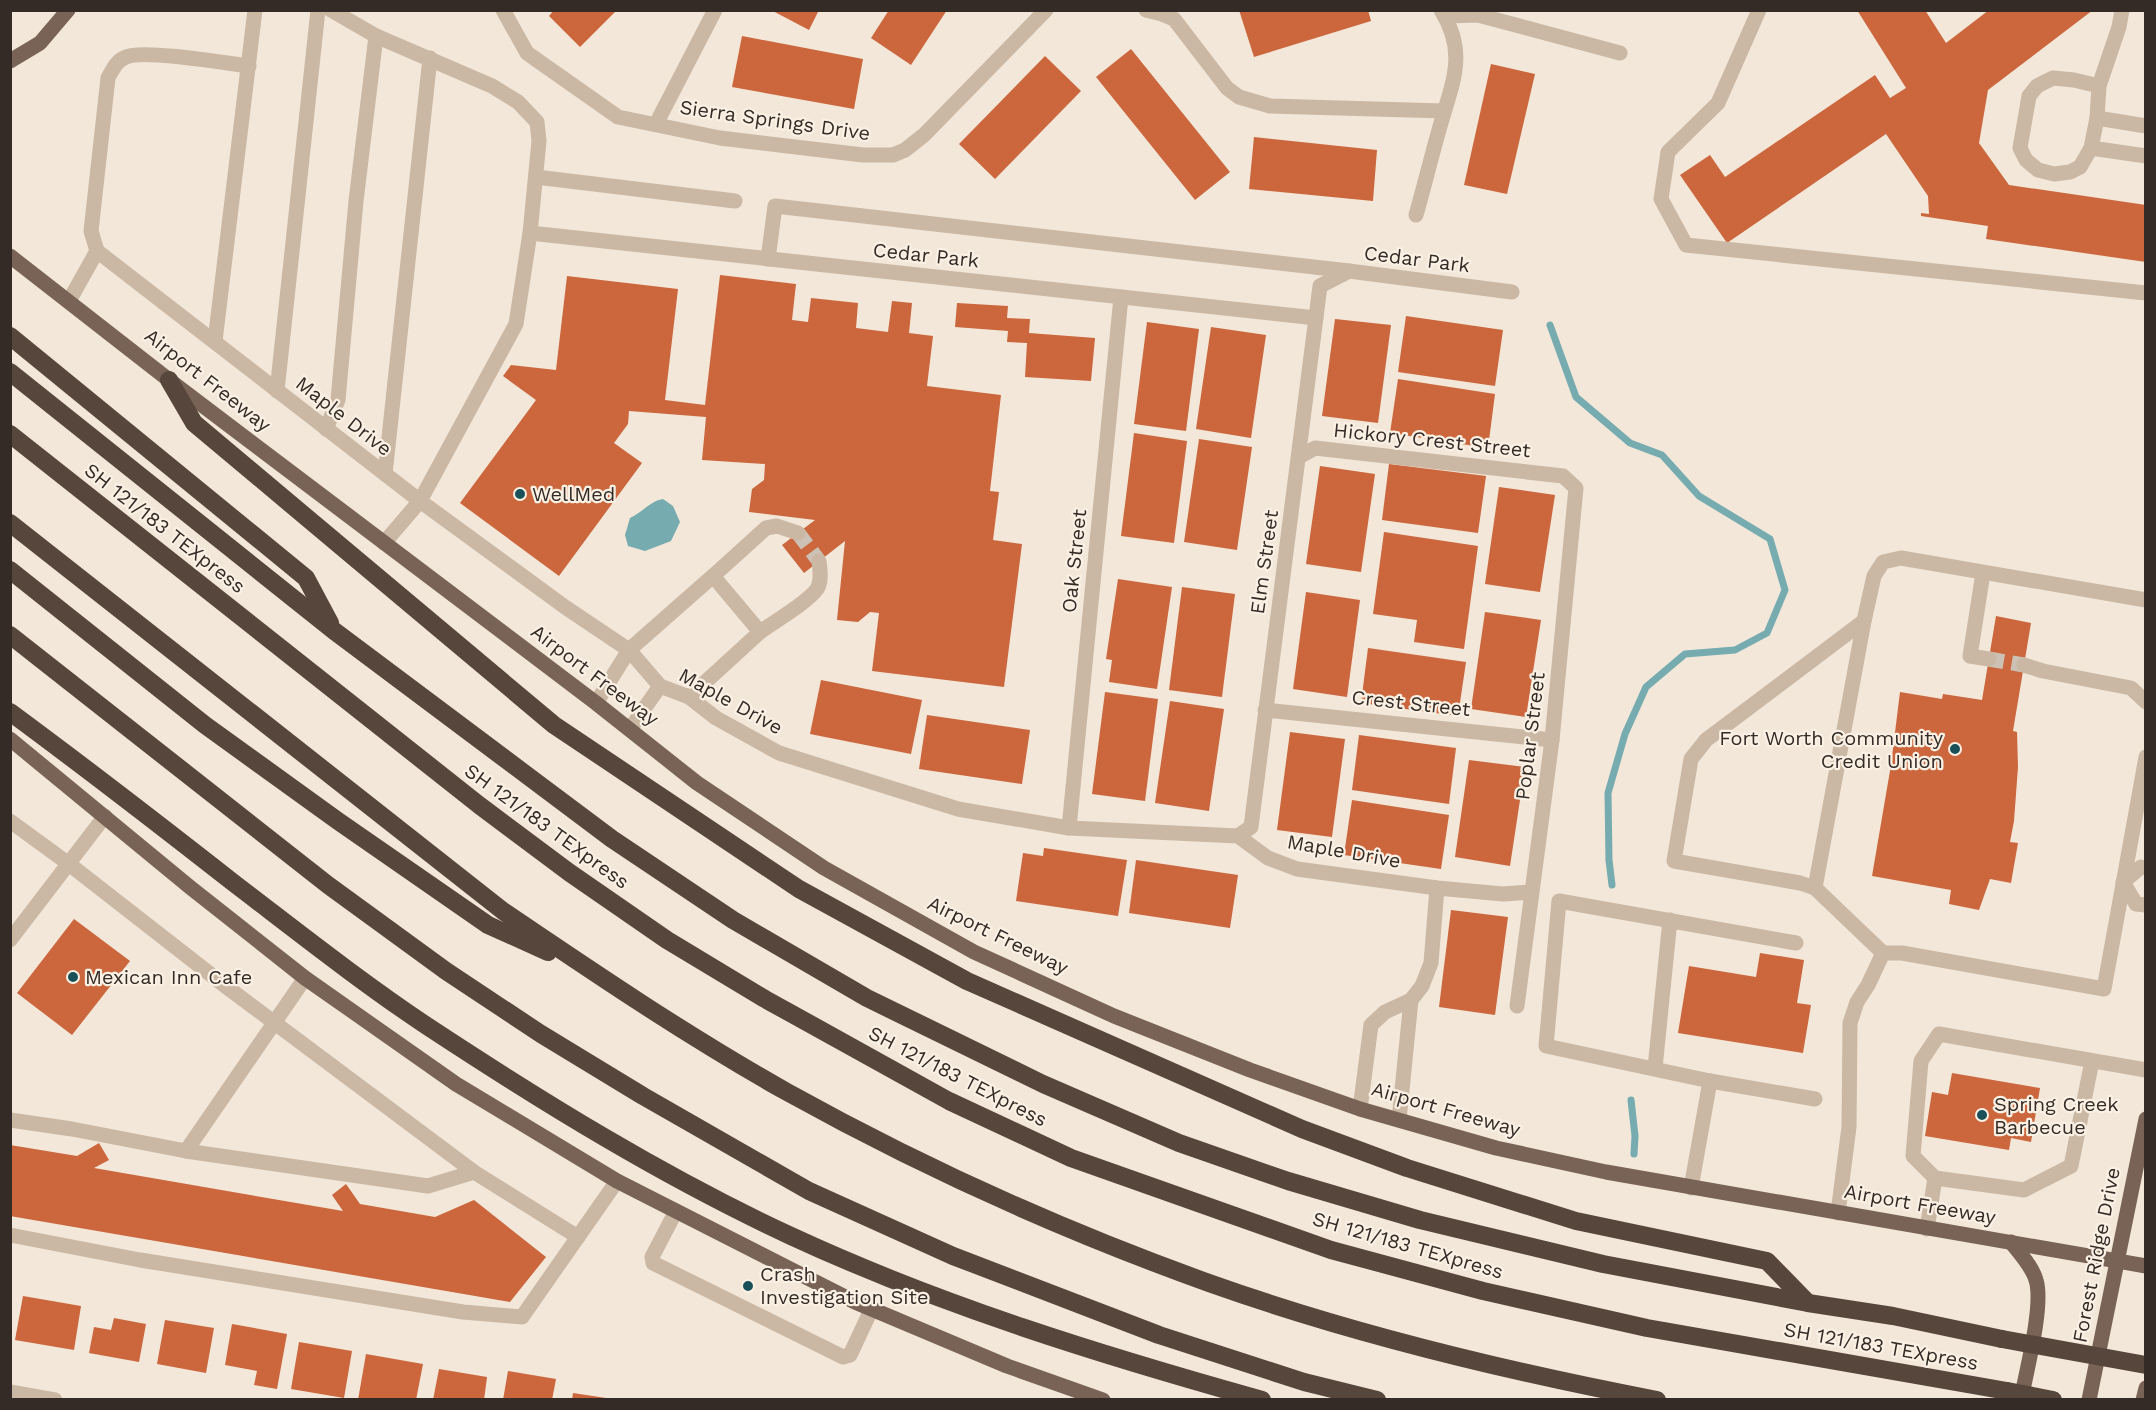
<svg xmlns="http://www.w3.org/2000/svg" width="2156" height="1410" viewBox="0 0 2156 1410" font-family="'Work Sans',sans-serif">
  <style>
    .water { fill: #76abb0 }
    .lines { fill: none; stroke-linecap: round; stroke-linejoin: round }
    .stream { stroke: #76abb0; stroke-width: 7 }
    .building { fill: #cb663d }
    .minor-tunnel { stroke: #ccc1b4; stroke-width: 15; stroke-dasharray: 15 8; stroke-linecap: butt }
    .minor { stroke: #cab7a4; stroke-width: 15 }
    .major { stroke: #786356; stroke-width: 15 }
    .highway { stroke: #56463c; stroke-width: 18 }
    .highway-bridge { stroke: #56463c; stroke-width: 18 }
    .poi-dot { fill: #1a5158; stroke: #faf1e4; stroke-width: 2 }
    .labels { text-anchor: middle; stroke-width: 4.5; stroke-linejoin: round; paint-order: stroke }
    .street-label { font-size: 20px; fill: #352b26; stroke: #faf1e4 }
    .poi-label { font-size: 20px; fill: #352b26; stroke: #faf1e4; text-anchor: start }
  </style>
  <rect width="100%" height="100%" fill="#f2e7d8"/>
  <path class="water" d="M663,499L673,506L680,522L671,541L645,551L628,546L625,535L630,518C643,512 650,501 663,499Z"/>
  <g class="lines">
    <g class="stream">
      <polyline points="1550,325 1576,397 1630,443 1662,455 1699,496 1770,539 1785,590 1767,633 1735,650 1685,654 1646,687 1625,734 1608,793 1609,860 1612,885"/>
      <polyline points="1631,1100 1635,1136 1634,1154"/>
    </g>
  </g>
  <g class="building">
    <polygon points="554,10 617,10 580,47 549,16"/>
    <polygon points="771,10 819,10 809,30"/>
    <polygon points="889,10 947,10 911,65 871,38"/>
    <polygon points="1239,10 1368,10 1371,21 1254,57"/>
    <polygon points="1857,10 1925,10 1946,43 1989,10 2093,10 1988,90 1979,143 2009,185 2146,205 2146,262 1986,239 1988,226 1921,216 1921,213 1929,214 1928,196 1886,134 1727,243 1680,175 1710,155 1725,177 1875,75 1890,98 1906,88"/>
    <polygon points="742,36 863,59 854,109 732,87"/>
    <polygon points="1131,49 1230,172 1195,200 1096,77"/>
    <polygon points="1045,56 1081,91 995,179 959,144"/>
    <polygon points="1491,64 1535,74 1507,194 1464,185"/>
    <polygon points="1254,137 1377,150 1373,201 1249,189"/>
    <polygon points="720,275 796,284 792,320 808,322 811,298 858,303 856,328 888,332 892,301 912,303 909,333 933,336 927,386 1001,395 990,491 999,492 993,540 1022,544 1004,687 872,671 879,613 870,612 858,622 837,620 845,541 804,573 782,545 815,520 749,512 752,489 764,480 765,464 702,460 706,417 629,411 628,424 614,443 642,463 559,576 460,503 536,400 503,376 511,365 556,370 567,276 678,289 665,400 705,405"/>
    <polygon points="957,303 1008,306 1007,318 1030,319 1029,333 1095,338 1091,381 1025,377 1027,343 1007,342 1008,331 955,327"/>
    <polygon points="1406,316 1503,330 1495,386 1398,372"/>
    <polygon points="1335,319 1391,325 1378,423 1322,416"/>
    <polygon points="1147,322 1199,329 1186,431 1134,424"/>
    <polygon points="1211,327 1266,335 1251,438 1196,429"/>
    <polygon points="1398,379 1495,394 1488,448 1390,433"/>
    <polygon points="1134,433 1187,441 1174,543 1121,536"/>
    <polygon points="1199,439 1252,447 1237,550 1184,542"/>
    <polygon points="1389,464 1486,476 1478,533 1382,520"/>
    <polygon points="1320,466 1375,474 1361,572 1306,564"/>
    <polygon points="1499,487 1555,495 1540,592 1485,584"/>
    <polygon points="1384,532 1478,546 1464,649 1414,642 1417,620 1373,614"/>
    <polygon points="1118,579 1172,587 1157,689 1109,682 1112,660 1106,659"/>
    <polygon points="1182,587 1235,594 1222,697 1169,690"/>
    <polygon points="1306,592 1360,600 1347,697 1293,689"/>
    <polygon points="1485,612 1541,620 1526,717 1471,709"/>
    <polygon points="1996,616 2031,623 2013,731 2017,732 2018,767 2014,821 2010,842 2018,843 2011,883 1990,879 1979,910 1949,904 1951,890 1872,876 1891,765 1900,692 1942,699 1943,694 1982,700"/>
    <polygon points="1368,648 1466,662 1458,716 1361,703"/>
    <polygon points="821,680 922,700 911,754 810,734"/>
    <polygon points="1105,692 1158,699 1145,801 1092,794"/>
    <polygon points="1170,701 1224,709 1209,811 1155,803"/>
    <polygon points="927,715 1030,730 1022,784 919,769"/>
    <polygon points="1290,732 1345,739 1332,837 1277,830"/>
    <polygon points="1359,735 1456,748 1449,804 1352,790"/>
    <polygon points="1469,760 1525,767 1510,866 1455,857"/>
    <polygon points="1352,800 1449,815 1441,869 1344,855"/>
    <polygon points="1044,848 1127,860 1118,916 1016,901 1023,853 1043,856"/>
    <polygon points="1136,860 1238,875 1230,928 1129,913"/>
    <polygon points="1451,910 1508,917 1495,1015 1439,1007"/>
    <polygon points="74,919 130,961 72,1035 17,993"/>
    <polygon points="1760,953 1804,960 1797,1003 1811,1005 1803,1053 1678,1033 1689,966 1756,977"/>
    <polygon points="1952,1073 2040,1088 2031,1142 2011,1138 2009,1150 1925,1136 1932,1092 1948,1095"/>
    <polygon points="99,1143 109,1160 94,1168 343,1211 332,1195 346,1184 360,1204 435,1217 474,1200 546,1257 510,1302 10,1216 10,1145 77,1156"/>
    <polygon points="23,1296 81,1306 74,1350 15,1340"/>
    <polygon points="114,1318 146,1324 139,1362 89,1353 94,1327 111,1330"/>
    <polygon points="165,1320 214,1328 206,1373 157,1364"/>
    <polygon points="232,1324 287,1334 277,1389 254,1385 257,1371 225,1365"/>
    <polygon points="299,1342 352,1351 344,1398 291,1389"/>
    <polygon points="366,1354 423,1364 416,1400 358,1400"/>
    <polygon points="439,1369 487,1377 484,1400 433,1400"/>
    <polygon points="508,1371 556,1379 552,1400 503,1400"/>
    <polygon points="573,1393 606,1398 606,1400 572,1400"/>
  </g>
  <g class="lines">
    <g class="minor-tunnel">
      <polyline points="798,533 819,561"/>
      <polyline points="1989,659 2024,665"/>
    </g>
    <g class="minor">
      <polyline points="331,10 376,36 492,86 518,102 537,122 539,141 530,233 516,324 420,501 384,543"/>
      <polyline points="503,10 527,53 618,117 720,138 863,155 893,155 905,150 924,135 1046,10"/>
      <polyline points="1146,10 1162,14 1174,19 1227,88 1239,97 1270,106 1444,111"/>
      <polyline points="1759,10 1718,103 1668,152 1661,199 1686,245 2146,293"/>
      <polyline points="1445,16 1478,15 1620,53"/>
      <polyline points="2099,86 2074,80 2053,78 2037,86 2029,96 2020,148 2026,160 2038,170 2054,174 2070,172 2080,167 2091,148 2097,118 2099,86 2119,27 2122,10"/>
      <polyline points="2097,118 2146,126"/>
      <polyline points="656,124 715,10"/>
      <polyline points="2091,148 2146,156"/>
      <polyline points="536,177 735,201"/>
      <path d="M1416,215C1424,187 1431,158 1439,130C1451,85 1469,55 1441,10"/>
      <polyline points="530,233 1316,318"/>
      <path d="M97,251L91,231L108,78C113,69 116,61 126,57C142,49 226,63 249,66"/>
      <polyline points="768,259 775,206 1349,271"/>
      <polyline points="69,301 97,251 420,501 565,607 629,650 660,686 689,697 716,718 779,753 958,809 1069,828 1238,836 1268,858 1297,869 1437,888 1503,894 1531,892"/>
      <polyline points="215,341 255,10"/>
      <polyline points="277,391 318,10"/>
      <polyline points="326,429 338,400 356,201 376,36"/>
      <polyline points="1299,457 1315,448 1563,476 1576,488 1552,740 1517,1006"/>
      <polyline points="385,474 430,58"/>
      <polyline points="1983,573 1970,656 1989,659"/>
      <polyline points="713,576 766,528 777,526 798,533"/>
      <path d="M760,632C775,621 807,603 817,589C822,581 820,570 819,561"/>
      <polyline points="2024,665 2043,671 2131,688 2146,702"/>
      <polyline points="596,703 629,650 713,576 760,632 689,697"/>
      <polyline points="1265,710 1552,740"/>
      <polyline points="630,729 660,686"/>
      <polyline points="10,821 69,864 228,988 474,1172"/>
      <polyline points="1069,828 1121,297"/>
      <polyline points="1238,836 1251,827 1320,286 1349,271 1512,292"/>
      <polyline points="2146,868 2141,867 2123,882 2136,904 2146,905"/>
      <polyline points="1815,888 1800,883 1674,861 1691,759 1706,740 1864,621"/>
      <polyline points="10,940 105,816"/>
      <polyline points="1883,953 1815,888 1864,621 1874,576 1883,562 1901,558 2146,600"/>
      <polyline points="1655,1068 1670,920"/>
      <polyline points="1710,1081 1815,1099"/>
      <polyline points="1360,1109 1371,1025 1385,1012 1411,1000 1422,986 1431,963 1437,888"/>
      <polyline points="10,1120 72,1129 186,1151 428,1186 474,1172 578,1237"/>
      <polyline points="1399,1120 1411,1000"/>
      <polyline points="186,1151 305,978"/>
      <polyline points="1935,1178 2024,1190 2071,1166 2092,1061"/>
      <polyline points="1691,1188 1710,1081 1546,1046 1559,901 1796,943"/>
      <polyline points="676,1211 652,1257 653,1263 843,1357 850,1355 872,1308"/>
      <polyline points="1838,1213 1849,1127 1850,1023 1857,1002 1868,985 1883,953 1902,953 2104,989 2146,757"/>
      <polyline points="1927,1229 1935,1178 1913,1156 1921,1061 1939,1034 2146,1070"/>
      <polyline points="10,1235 140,1260 463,1312 522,1317 617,1181"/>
      <polyline points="10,1392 55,1400"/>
    </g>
    <g class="major">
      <polyline points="10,61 40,43 68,10"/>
      <polyline points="10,256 169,380 596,703 697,783 824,868 974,952 1114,1016 1250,1070 1360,1109 1496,1148 1606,1172 2146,1266"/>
      <polyline points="10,739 191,888 305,978 456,1084 617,1181 855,1302 1007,1366 1103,1400"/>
      <path d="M2011,1242C2020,1254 2032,1266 2036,1280C2044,1305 2026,1372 2021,1400"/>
      <polyline points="2089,1400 2146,1119"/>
      <polyline points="2143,1400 2146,1388"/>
    </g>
    <g class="highway">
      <polyline points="10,336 306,578 330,623"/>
      <polyline points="10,372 333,630 612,839 733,920 867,998 1043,1084 1179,1143 1288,1181 1420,1220 1603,1264 1808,1303 1893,1316 2002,1339"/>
      <polyline points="169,380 194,423 554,725 799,889 967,981 1302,1129 1407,1168 1576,1221 1767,1261 1808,1303"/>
      <polyline points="10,434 479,805 570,873 667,940 765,999 949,1101 1071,1158 1331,1250 1483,1291 1647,1328 2007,1391"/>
      <path d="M10,523L503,911C596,974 689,1037 787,1092C922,1167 1064,1231 1209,1283C1355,1335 1506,1371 1657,1400"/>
      <polyline points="10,570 205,725 338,821 488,925 548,952"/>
      <polyline points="10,635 328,885 446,971 541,1034 643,1096 809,1191 953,1256 1159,1335 1304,1382 1377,1400"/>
      <path d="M10,712C86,768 161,826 235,884C298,932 361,982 427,1026C544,1103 664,1177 791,1236C942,1306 1101,1355 1262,1400"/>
    </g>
    <g class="highway-bridge">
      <polyline points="2002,1339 2146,1365"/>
      <polyline points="2007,1391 2053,1400"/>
    </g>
  </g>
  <g class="poi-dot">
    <circle cx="520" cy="494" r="6"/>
    <circle cx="1955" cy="749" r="6"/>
    <circle cx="73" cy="977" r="6"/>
    <circle cx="1982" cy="1115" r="6"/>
    <circle cx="748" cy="1286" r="6"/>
  </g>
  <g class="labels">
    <g class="street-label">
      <text transform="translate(775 120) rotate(8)" y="7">Sierra Springs Drive</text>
      <text transform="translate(926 255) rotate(6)" y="7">Cedar Park</text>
      <text transform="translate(1417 259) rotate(7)" y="7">Cedar Park</text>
      <text transform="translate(208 380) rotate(38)" y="7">Airport Freeway</text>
      <text transform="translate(344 416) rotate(38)" y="7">Maple Drive</text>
      <text transform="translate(1432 440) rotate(6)" y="7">Hickory Crest Street</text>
      <text transform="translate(165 528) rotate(38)" y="7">SH 121/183 TEXpress</text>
      <text transform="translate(1074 561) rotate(-84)" y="7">Oak Street</text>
      <text transform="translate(1264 562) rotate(-82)" y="7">Elm Street</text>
      <text transform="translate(595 675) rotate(37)" y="7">Airport Freeway</text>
      <text transform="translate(731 701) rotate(29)" y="7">Maple Drive</text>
      <text transform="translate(1411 703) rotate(6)" y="7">Crest Street</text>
      <text transform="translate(1530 736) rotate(-83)" y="7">Poplar Street</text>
      <text transform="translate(547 826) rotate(36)" y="7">SH 121/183 TEXpress</text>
      <text transform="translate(1344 851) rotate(10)" y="7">Maple Drive</text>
      <text transform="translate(998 935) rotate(26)" y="7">Airport Freeway</text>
      <text transform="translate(958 1076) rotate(27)" y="7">SH 121/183 TEXpress</text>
      <text transform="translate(1446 1109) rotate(16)" y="7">Airport Freeway</text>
      <text transform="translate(1920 1204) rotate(10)" y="7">Airport Freeway</text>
      <text transform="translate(1408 1245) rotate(16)" y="7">SH 121/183 TEXpress</text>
      <text transform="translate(2096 1255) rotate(-79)" y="7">Forest Ridge Drive</text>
      <text transform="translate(1881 1346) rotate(10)" y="7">SH 121/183 TEXpress</text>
    </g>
    <g class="poi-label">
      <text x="532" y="501">WellMed</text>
      <text x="1943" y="745" text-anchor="end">Fort Worth Community<tspan x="1943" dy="23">Credit Union</tspan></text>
      <text x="85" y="984">Mexican Inn Cafe</text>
      <text x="1994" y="1111">Spring Creek<tspan x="1994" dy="23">Barbecue</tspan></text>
      <text x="760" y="1281">Crash<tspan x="760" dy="23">Investigation Site</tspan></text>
    </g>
  </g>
  <rect width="2156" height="1410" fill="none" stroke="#352b26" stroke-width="24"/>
</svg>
